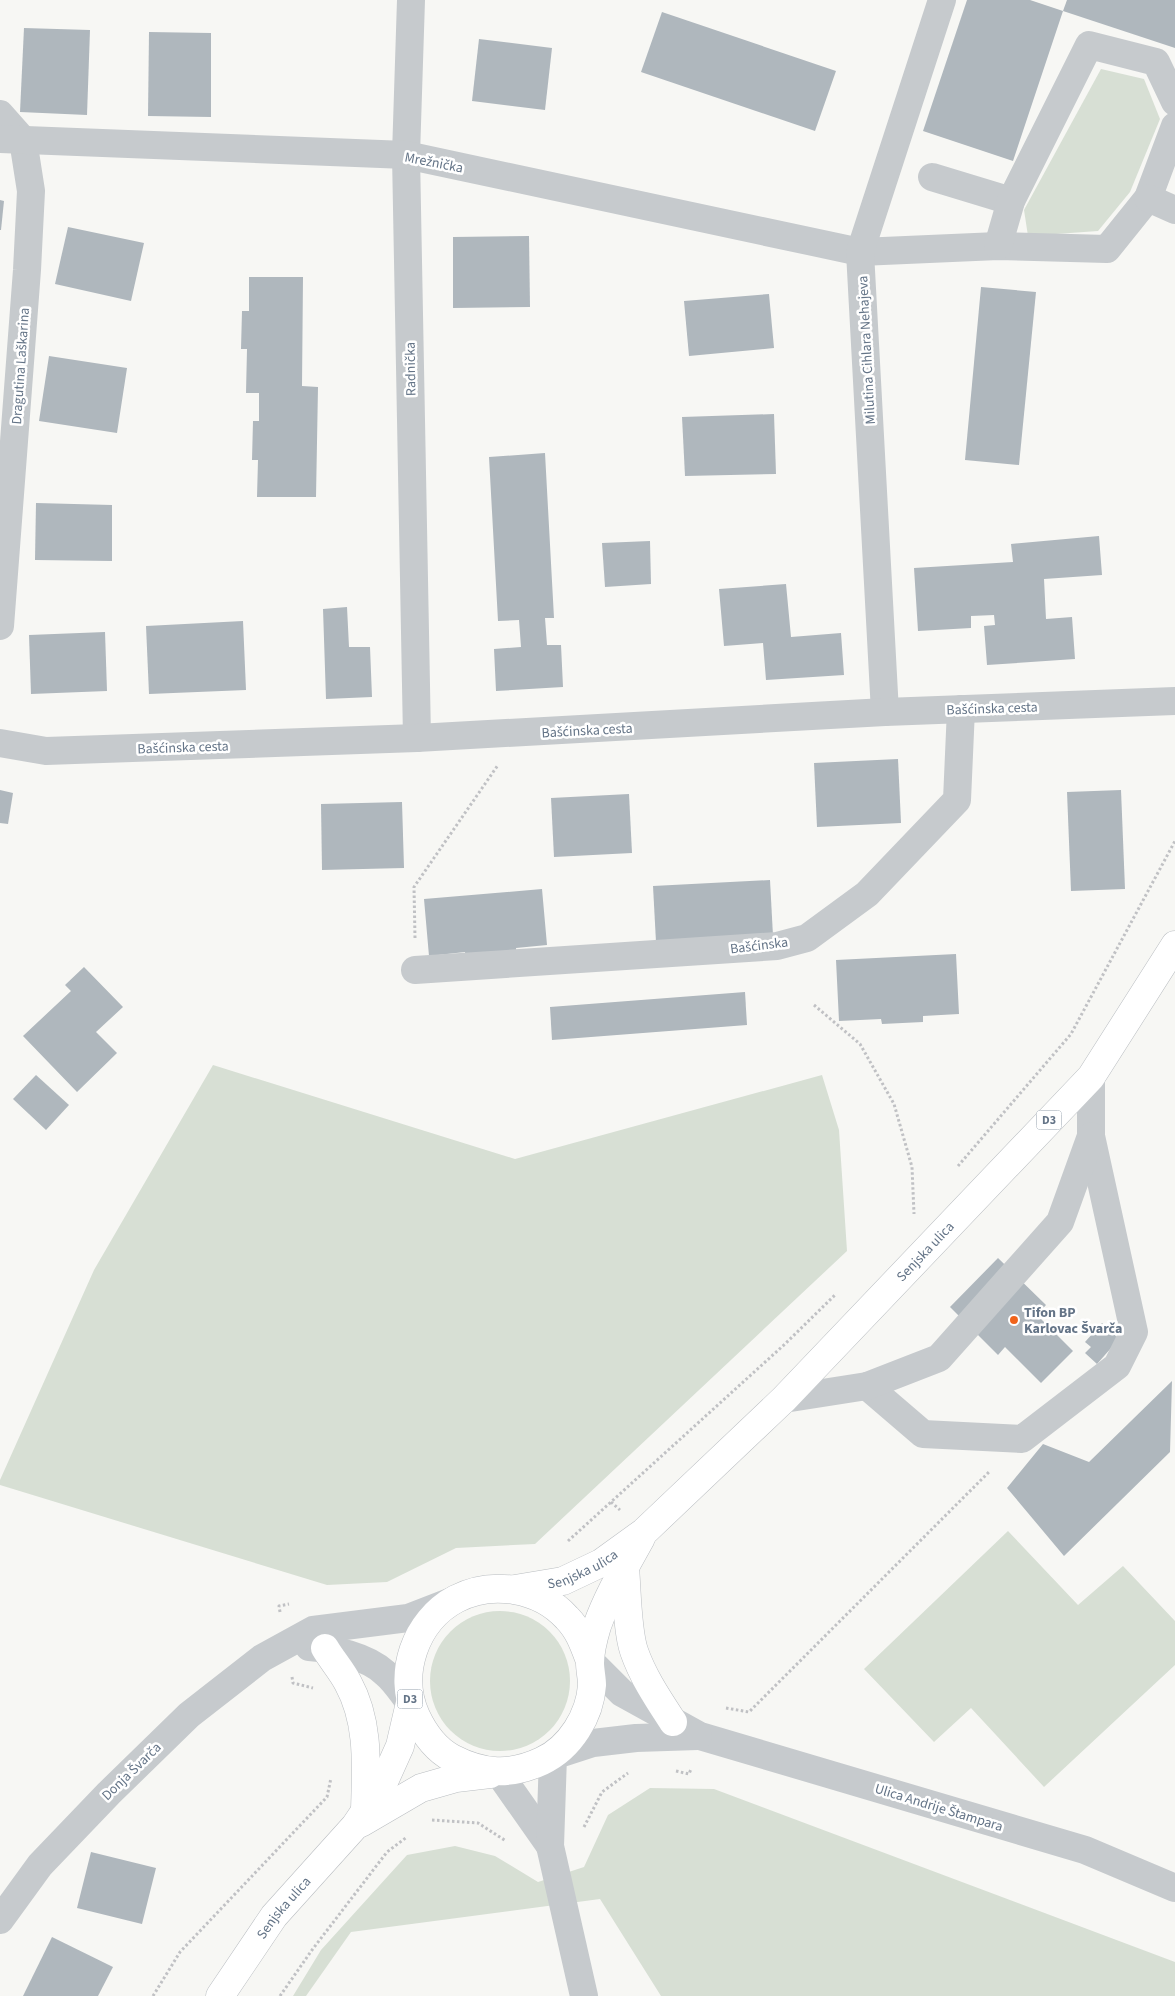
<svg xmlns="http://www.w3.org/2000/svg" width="1175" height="1996" viewBox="0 0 1175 1996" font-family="'Source Sans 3',sans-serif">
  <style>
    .green { fill: #d7dfd4 }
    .building { fill: #afb7bd }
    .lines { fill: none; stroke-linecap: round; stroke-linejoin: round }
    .major-casing { stroke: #b9bdc1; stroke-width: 29 }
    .path { stroke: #c0c1c4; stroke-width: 3; stroke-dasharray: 2.5 2.5; stroke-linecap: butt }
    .minor { stroke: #c6cacd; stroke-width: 28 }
    .major { stroke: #fff; stroke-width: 28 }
    .poi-dot { fill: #f0631b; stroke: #fff; stroke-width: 2 }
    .labels { text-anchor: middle; stroke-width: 5; stroke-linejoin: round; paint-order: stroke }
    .shield { fill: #fff; stroke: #929eab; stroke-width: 1 }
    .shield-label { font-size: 12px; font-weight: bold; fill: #647487 }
    .street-label { font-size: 14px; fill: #647487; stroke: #fff }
    .poi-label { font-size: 14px; font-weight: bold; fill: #647487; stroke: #fff; text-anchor: start }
  </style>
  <rect width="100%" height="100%" fill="#f7f7f4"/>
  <g class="green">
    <polygon points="1101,69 1144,79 1160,119 1130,192 1098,231 1028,236 1024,210"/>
    <polygon points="213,1065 515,1159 822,1075 839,1130 847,1251 535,1544 456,1548 387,1582 327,1585 0,1485 0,1480 94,1270"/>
    <polygon points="1008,1531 1078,1605 1123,1566 1175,1621 1175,1665 1044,1787 971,1708 934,1742 864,1669"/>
    <circle cx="500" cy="1681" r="70"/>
    <polygon points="650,1788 714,1789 1175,1962 1175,1996 661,1996 600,1899 351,1932 306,1996 293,1996 321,1950 407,1855 455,1846 495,1856 538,1882 584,1867 608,1815"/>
  </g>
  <g class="building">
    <polygon points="967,0 1030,0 1063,11 1013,161 923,131"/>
    <polygon points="1067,0 1175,0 1175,48 1063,11"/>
    <polygon points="662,12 836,71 815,131 641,72"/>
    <polygon points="24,28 90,30 87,115 20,112"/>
    <polygon points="149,32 211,33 211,117 148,116"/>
    <polygon points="479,39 552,48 545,110 472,101"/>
    <polygon points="0,200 4,201 1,230 0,230"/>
    <polygon points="68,227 144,243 131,301 55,284"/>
    <polygon points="529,236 530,307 453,308 453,237"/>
    <polygon points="249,277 303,277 302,386 318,387 316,497 257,497 258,460 252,460 253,421 259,421 259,393 246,393 247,349 241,349 242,311 249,311"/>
    <polygon points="981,287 1036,292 1019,465 965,460"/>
    <polygon points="769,294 774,348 689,356 684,301"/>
    <polygon points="49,356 127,368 117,433 39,421"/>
    <polygon points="774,414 776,474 685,476 682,417"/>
    <polygon points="545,453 554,618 545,618 547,645 561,645 563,687 496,691 494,649 521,647 519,620 498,621 489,457"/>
    <polygon points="36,503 112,505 112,561 35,560"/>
    <polygon points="1099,536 1102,575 1044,579 1046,619 1072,617 1075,659 987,665 984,626 995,625 994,615 971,616 971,628 918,631 914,568 1013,562 1011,544"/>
    <polygon points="650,541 651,584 605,587 602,543"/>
    <polygon points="786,584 791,637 841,633 844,675 766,680 763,643 724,646 719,589"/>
    <polygon points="347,607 349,647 370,647 372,697 326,699 323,609"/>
    <polygon points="243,621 246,690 149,694 146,626"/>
    <polygon points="105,632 107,691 31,694 29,635"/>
    <polygon points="898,759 901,823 817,827 814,763"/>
    <polygon points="0,790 13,793 8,824 0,823"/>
    <polygon points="1121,790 1125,889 1071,891 1067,792"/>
    <polygon points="629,794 632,853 554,857 551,798"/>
    <polygon points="402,802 404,868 322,870 321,804"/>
    <polygon points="770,880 773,936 656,942 653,886"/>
    <polygon points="542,889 547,945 516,948 517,957 466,961 465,952 429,956 424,899"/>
    <polygon points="956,954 959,1014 923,1016 923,1022 882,1024 881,1019 839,1021 836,960"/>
    <polygon points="84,967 123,1007 96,1032 117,1053 77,1092 23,1036 71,991 65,985"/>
    <polygon points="745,992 747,1025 552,1040 550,1007"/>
    <polygon points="36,1075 69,1105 46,1130 13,1099"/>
    <polygon points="998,1258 1046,1305 1037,1315 1073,1351 1041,1383 1005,1347 998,1355 950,1307"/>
    <polygon points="1102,1323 1119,1339 1097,1364 1085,1353 1091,1347 1085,1342"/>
    <polygon points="1172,1381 1170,1452 1064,1556 1007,1488 1043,1444 1089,1462"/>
    <polygon points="91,1852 156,1868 142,1924 77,1908"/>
    <polygon points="52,1937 113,1967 98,1996 23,1996"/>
  </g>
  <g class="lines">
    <g class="major-casing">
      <g id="major">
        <path d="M625,1567C627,1590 627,1630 634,1651C643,1677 658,1699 673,1722"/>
        <path id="s1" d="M515,1589L563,1581L601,1563L644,1532L784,1399L1091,1077L1175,945"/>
        <path d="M325,1648C332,1660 342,1671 348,1683C370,1723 366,1768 365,1811"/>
        <path d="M590,1661C584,1645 579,1630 567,1618C540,1588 492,1580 456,1599C415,1621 397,1674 416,1716C424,1733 435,1749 452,1758C483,1774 510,1776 542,1761C570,1748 590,1716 592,1685C592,1678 590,1670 590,1663C590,1652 594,1636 597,1626C608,1595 625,1567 641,1538"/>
        <polyline points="361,1823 421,1788 456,1778 490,1774"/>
        <path id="s2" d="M220,1996L274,1916L355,1826L382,1786L400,1746L410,1703"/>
      </g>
    </g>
    <g class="path">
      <polyline points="415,938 414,887 498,765"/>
      <polyline points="814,1005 860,1044 894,1104 912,1167 914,1214"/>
      <polyline points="958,1166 1071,1034 1175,841"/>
      <polyline points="611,1502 620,1510"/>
      <polyline points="568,1541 785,1344 835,1295"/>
      <polyline points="280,1612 279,1606 289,1604"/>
      <polyline points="292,1677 293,1683 313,1688"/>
      <polyline points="726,1708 749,1712 990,1471"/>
      <polyline points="676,1771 689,1774 691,1769"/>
      <polyline points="432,1820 478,1823 506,1841"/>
      <polyline points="584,1827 602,1792 628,1773"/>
      <polyline points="153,1996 180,1952 327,1797 331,1778"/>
      <polyline points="280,1996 312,1950 387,1852 407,1837"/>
    </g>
    <g class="minor">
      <polyline points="411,0 406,155 417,738"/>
      <polyline points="0,114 23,140 31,191 27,270 0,626"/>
      <polyline points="0,139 406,155 860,252 998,246 1107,249 1148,198 1175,126"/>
      <polyline points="932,177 1011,201"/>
      <polyline points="1148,198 1175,210"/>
      <polyline points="998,246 1011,201 1089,45 1156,62 1175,102"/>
      <polyline points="885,712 860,252 942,0"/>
      <polyline points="0,743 46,751 417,738 885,712 1175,701"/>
      <polyline points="415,970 777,946 807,938 867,894 957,800 961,709"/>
      <polyline points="867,1386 923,1434 1022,1439 1117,1366 1134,1332 1091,1136 1091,1077"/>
      <polyline points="784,1399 867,1386 939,1358 1060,1222 1091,1136"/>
      <path d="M309,1647C333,1649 367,1656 385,1673C395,1681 402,1693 410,1703"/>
      <polyline points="590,1661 622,1693 700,1736 1085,1850 1175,1888"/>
      <polyline points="498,1772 550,1846"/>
      <polyline points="0,1920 40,1865 109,1793 189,1715 262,1658 313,1630 408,1618 452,1601"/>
      <polyline points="584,1996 550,1846 553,1756 593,1743 636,1738 698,1736"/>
    </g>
    <use href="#major" class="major"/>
  </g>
  <circle class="poi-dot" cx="1014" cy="1320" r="5"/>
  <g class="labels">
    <g class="shield">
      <rect x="1036.5" y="1110.5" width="25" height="19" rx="4"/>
      <rect x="397.5" y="1689.5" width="25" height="19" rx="4"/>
    </g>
    <g class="shield-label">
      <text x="1049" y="1124">D3</text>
      <text x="410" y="1703">D3</text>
    </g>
    <g class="street-label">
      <text transform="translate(434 162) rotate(11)" y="5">Mrežnička</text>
      <text transform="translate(866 350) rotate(-93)" y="5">Milutina Cihlara Nehajeva</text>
      <text transform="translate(20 366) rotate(-86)" y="5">Dragutina Laškarina</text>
      <text transform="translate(410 369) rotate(-91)" y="5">Radnička</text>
      <text transform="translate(992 708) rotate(-2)" y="5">Bašćinska cesta</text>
      <text transform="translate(587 730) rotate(-3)" y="5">Bašćinska cesta</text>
      <text transform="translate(183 747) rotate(-2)" y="5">Bašćinska cesta</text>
      <text transform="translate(759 945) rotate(-7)" y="5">Bašćinska</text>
      <text dy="5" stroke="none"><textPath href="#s1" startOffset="541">Senjska ulica</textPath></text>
      <text dy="5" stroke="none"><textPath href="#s1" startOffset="71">Senjska ulica</textPath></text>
      <text transform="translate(131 1771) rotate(-44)" y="5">Donja Švarča</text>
      <text transform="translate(939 1807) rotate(17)" y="5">Ulica Andrije Štampara</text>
      <text dy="5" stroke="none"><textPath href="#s2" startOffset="109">Senjska ulica</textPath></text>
    </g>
    <g class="poi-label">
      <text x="1024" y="1317">Tifon BP<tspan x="1024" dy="16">Karlovac Švarča</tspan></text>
    </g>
  </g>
</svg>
